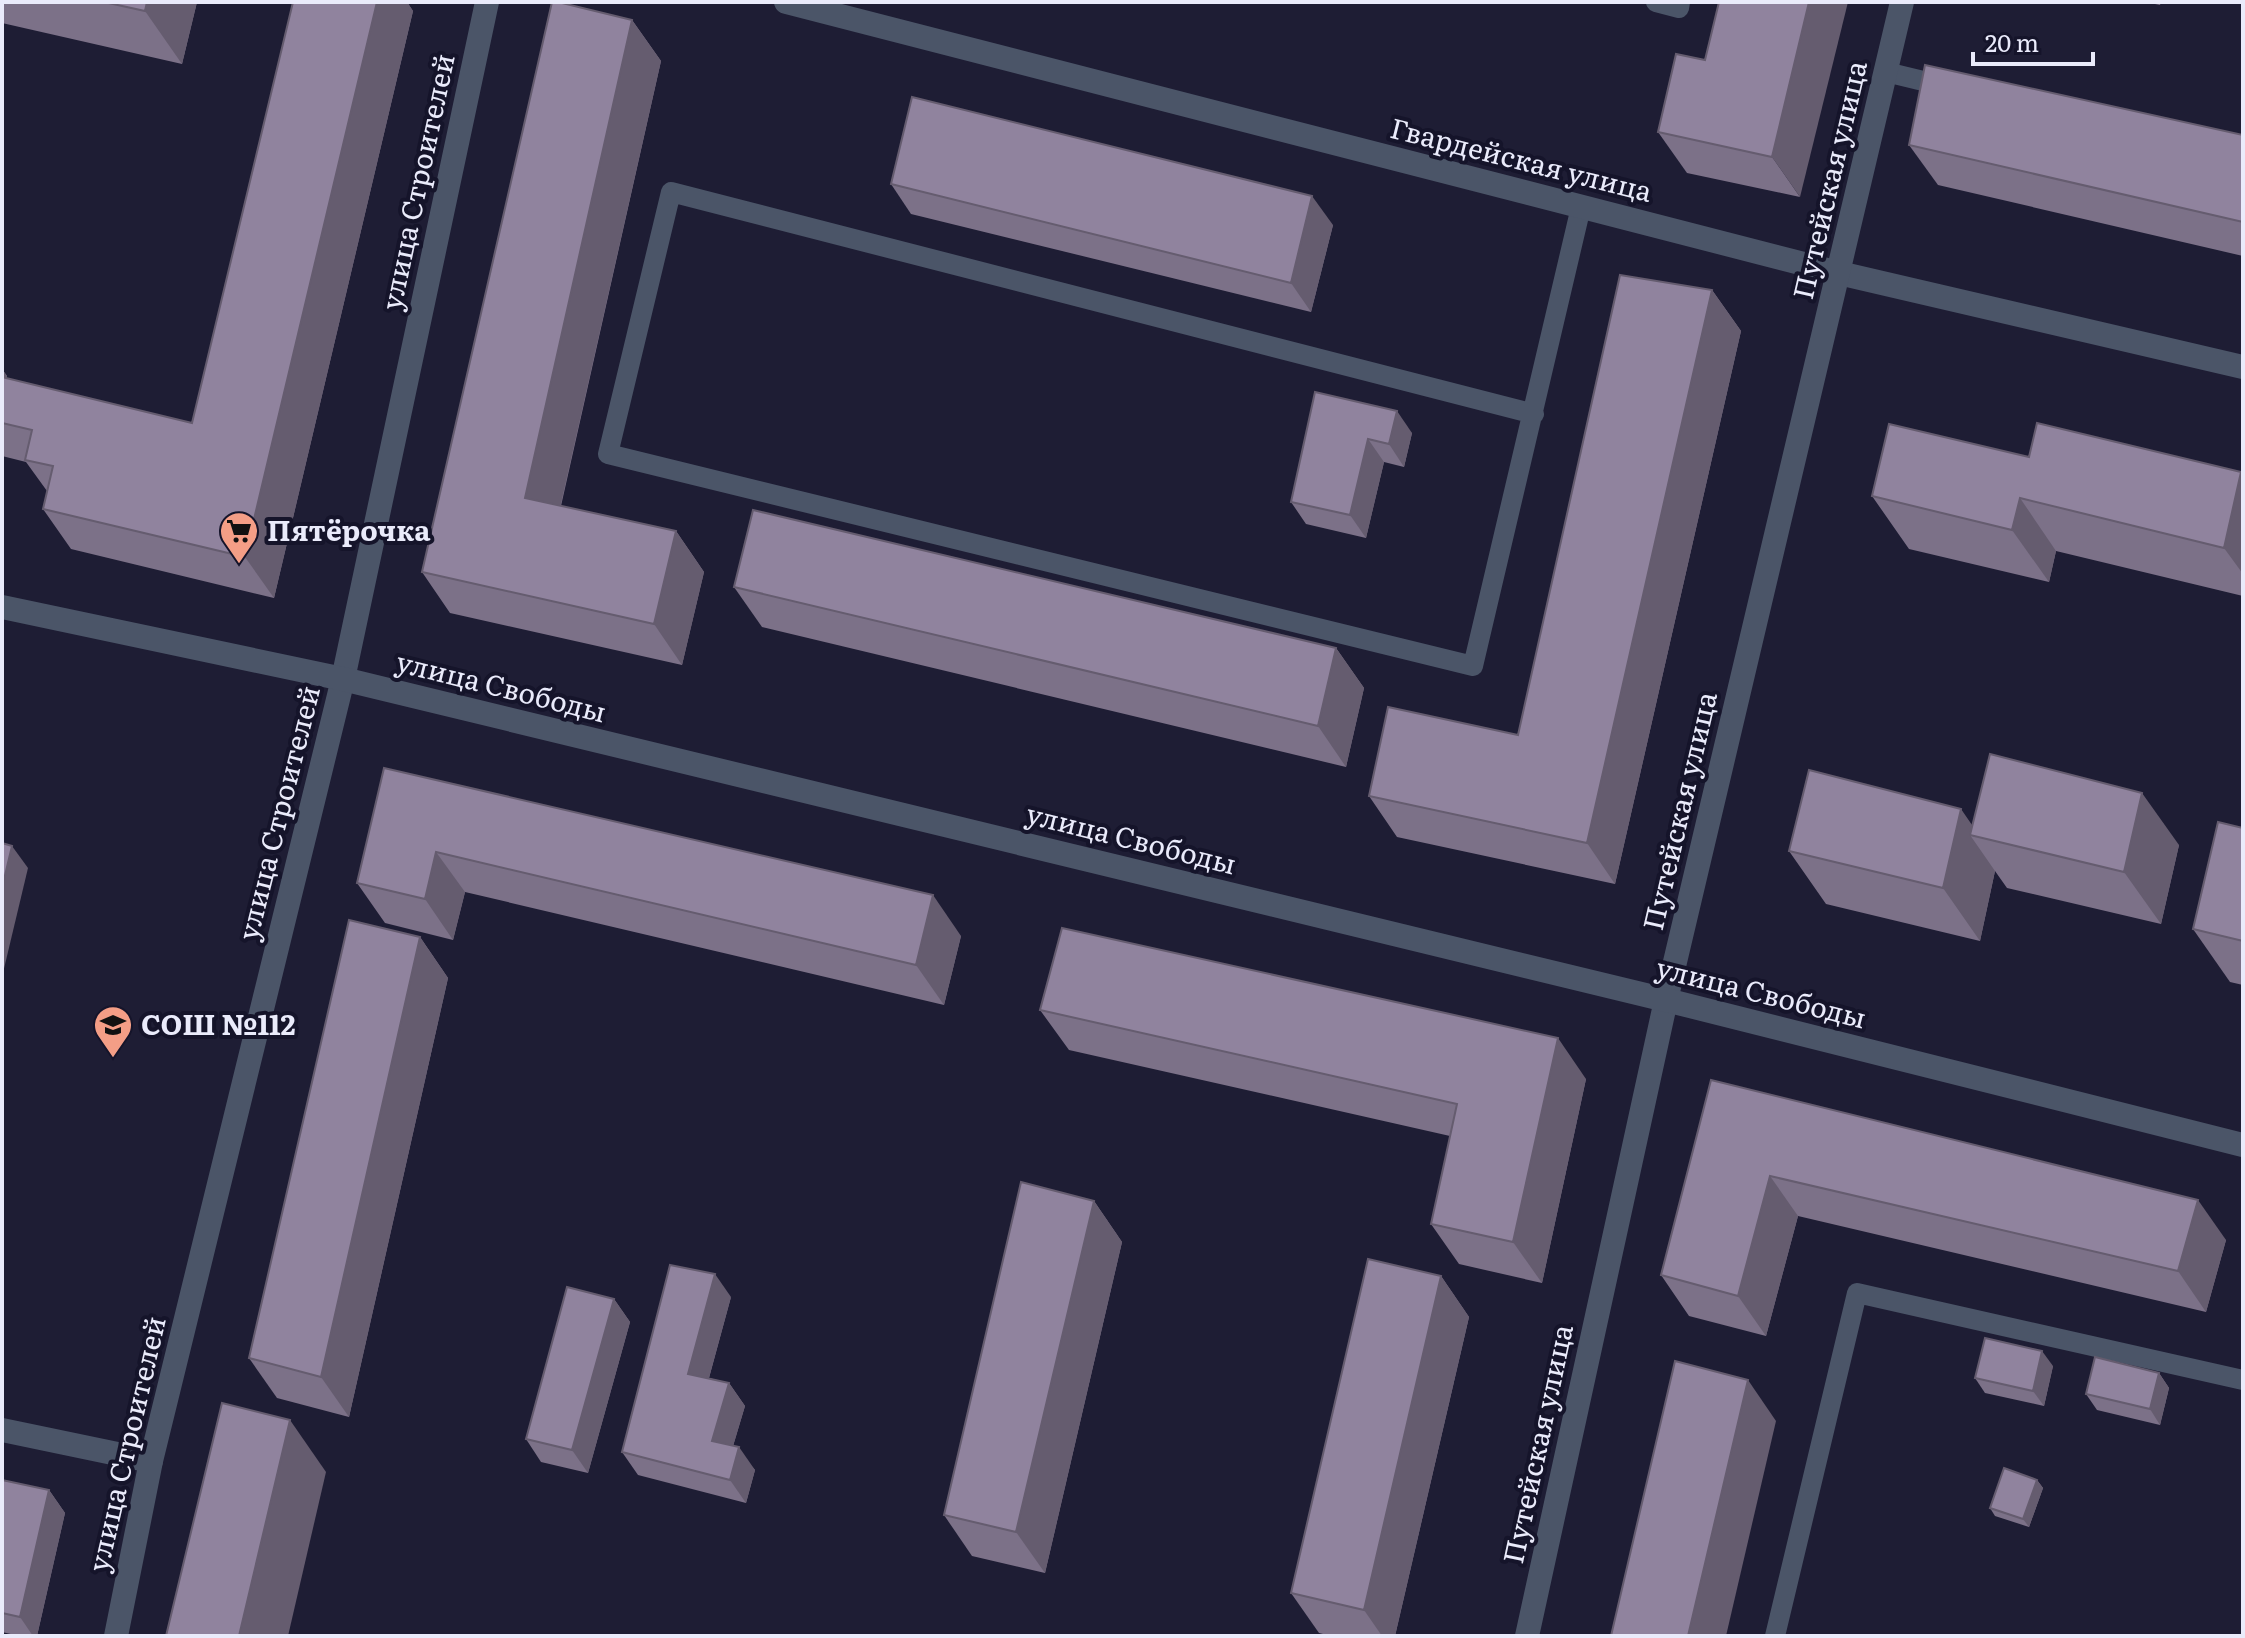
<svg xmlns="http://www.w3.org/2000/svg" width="2245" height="1638" viewBox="0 0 2245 1638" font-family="Literata,serif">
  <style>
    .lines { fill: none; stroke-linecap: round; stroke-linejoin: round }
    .service { stroke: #4b5568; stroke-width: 20 }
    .minor { stroke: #4b5568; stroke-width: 24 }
    .tertiary { stroke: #4b5568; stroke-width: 24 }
    .wall { fill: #7c7188 }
    .shaded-wall { fill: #655c6f }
    .building { fill: #90839e; stroke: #655c6f; stroke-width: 2 }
    .labels { text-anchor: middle; stroke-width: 8; stroke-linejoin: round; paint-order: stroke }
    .street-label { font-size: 28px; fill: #eaebfb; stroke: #15142a }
    .poi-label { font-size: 28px; font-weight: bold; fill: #eaebfb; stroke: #15142a; text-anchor: start }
  </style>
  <rect width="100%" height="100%" fill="#1e1d34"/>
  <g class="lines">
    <g class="service">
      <polyline points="1656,2 1679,8 1680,2"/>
      <polyline points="1886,72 1948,87"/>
      <polyline points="1534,414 671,192 608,454 1473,666 1581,207"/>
      <polyline points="1775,1636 1857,1293 2243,1380"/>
    </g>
    <g class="minor">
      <polyline points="786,2 1839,273 2243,367"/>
      <polyline points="2,1430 151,1461"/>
      <polyline points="116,1636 151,1461 343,679 487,2"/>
      <polyline points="1527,1636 1666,1000 1902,2"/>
    </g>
    <polyline class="tertiary" points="2,607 343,679 1666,1000 2243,1145"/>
  </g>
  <g class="wall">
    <polygon points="2,2 197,2 182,64 2,23"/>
    <polygon points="293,2 407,2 413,11 274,598 71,549 43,509 47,491 26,462 2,456 2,369 7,376 6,378 192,423"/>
    <polygon points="2145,2 2161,2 2160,5"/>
    <polygon points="632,20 661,61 561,506 676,531 704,572 682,665 450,613 422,572"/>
    <polygon points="1705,60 1800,197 1687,173 1658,132"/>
    <polygon points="2243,135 2243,256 1938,185 1909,145"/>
    <polygon points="891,184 1333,225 1311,312 911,214"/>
    <polygon points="1712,290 1741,331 1615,884 1397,837 1369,796 1518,735"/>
    <polygon points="1315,392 1412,433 1404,467 1384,462 1366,538 1306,524 1291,502"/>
    <polygon points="2029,457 2243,475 2243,596 2056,551 2049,582 1909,549 1872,496"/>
    <polygon points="734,587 1336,648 1364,688 1346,767 762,627"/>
    <polygon points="384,768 961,936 944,1005 465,892 453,940 385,923 357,883"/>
    <polygon points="1973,825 2179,845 2161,924 2007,888 1995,871 1980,941 1826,904 1789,851"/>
    <polygon points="2243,828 2243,985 2230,982 2193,929"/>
    <polygon points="420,937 448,978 349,1417 277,1398 249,1358"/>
    <polygon points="1040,1010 1586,1079 1542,1283 1459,1264 1431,1224 1450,1136 1069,1050"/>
    <polygon points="1711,1080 2226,1240 2206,1312 1798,1216 1766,1336 1689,1316 1661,1275"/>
    <polygon points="1094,1201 1122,1242 1045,1573 972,1556 944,1515"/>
    <polygon points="1441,1276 1469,1317 1395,1636 1331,1636 1319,1633 1291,1593"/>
    <polygon points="731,1297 709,1378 729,1383 745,1406 733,1446 755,1470 746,1503 638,1475 622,1452"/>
    <polygon points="614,1299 630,1322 588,1473 541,1462 526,1439"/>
    <polygon points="2053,1366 2044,1406 1985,1393 1975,1378"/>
    <polygon points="2159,1373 2169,1388 2160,1425 2097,1410 2086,1394"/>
    <polygon points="2,1480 49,1490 65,1513 37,1636 19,1636 2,1632"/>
    <polygon points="2037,1480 2043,1488 2029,1527 1995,1516 1990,1508"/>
  </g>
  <g class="shaded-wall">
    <polygon points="147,2 197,2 182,64 145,11"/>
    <polygon points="377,2 407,2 413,11 274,598 245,557"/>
    <polygon points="1809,2 1848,2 1800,197 1772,157"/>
    <polygon points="632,20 661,61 553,539 525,498"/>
    <polygon points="1312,196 1333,225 1311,312 1291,283"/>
    <polygon points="1712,290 1741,331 1615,884 1587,843"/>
    <polygon points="2,369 7,376 2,395"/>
    <polygon points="1397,411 1412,433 1404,467 1389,444"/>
    <polygon points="1368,439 1384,462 1366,538 1350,515"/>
    <polygon points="2241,472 2243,475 2243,574 2224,548"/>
    <polygon points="2020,498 2056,551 2049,582 2012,530"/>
    <polygon points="676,531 704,572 682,665 654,624"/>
    <polygon points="1336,648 1364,688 1346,767 1318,726"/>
    <polygon points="2142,793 2179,845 2161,924 2124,872"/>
    <polygon points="1961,809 1981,838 1970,835 1995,871 1980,941 1943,888"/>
    <polygon points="12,846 28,868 2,977 2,888"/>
    <polygon points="436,852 465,892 453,940 425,899"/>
    <polygon points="933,895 961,936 944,1005 916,965"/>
    <polygon points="420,937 448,978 349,1417 321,1377"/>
    <polygon points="1558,1038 1586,1079 1542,1283 1513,1242"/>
    <polygon points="1770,1176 1798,1216 1766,1336 1738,1296"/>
    <polygon points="2198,1200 2226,1240 2206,1312 2178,1271"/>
    <polygon points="1094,1201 1122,1242 1045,1573 1016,1532"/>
    <polygon points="715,1274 731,1297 704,1396 688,1374"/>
    <polygon points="1441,1276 1469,1317 1395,1636 1382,1636 1364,1610"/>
    <polygon points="614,1299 630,1322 588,1473 572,1450"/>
    <polygon points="2042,1351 2053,1366 2044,1406 2033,1391"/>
    <polygon points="2159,1373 2169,1388 2160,1425 2150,1409"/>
    <polygon points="1748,1380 1776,1421 1726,1636 1688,1636"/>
    <polygon points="729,1383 745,1406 728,1463 712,1441"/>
    <polygon points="290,1420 326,1472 288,1636 239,1636"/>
    <polygon points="739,1447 755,1470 746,1503 730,1480"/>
    <polygon points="2037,1480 2043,1488 2029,1527 2023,1519"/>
    <polygon points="49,1490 65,1513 37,1636 33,1636 20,1617"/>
  </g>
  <g class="building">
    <polygon points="104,2 147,2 145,11"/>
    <polygon points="293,2 377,2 245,557 43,509 53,466 25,460 32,430 2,423 2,377 192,423"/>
    <polygon points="552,2 558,2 632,20 525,498 676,531 654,624 422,572"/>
    <polygon points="1719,2 1809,2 1772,157 1658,132 1676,54 1705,60"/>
    <polygon points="1925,65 2243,135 2243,222 1909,145"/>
    <polygon points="912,97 1312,196 1291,283 891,184"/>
    <polygon points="1620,275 1712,290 1587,843 1369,796 1388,707 1518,735"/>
    <polygon points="1315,392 1397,411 1389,444 1368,439 1350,515 1291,502"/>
    <polygon points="2037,423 2241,472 2224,548 2020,498 2012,530 1872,496 1889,424 2029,457"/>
    <polygon points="753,510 1336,648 1318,726 734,587"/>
    <polygon points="1990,754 2142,793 2124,872 1970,835"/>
    <polygon points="384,768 933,895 916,965 436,852 425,899 357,883"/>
    <polygon points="1809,770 1961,809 1943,888 1789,851"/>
    <polygon points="2218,822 2243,828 2243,941 2193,929"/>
    <polygon points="2,843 12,846 2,888"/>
    <polygon points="349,920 420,937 321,1377 249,1358"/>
    <polygon points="1062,928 1558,1038 1513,1242 1431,1224 1457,1104 1040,1010"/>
    <polygon points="1711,1080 2198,1200 2178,1271 1770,1176 1738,1296 1661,1275"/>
    <polygon points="1021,1182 1094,1201 1016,1532 944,1515"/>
    <polygon points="1368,1259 1441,1276 1364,1610 1291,1593"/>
    <polygon points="670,1265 715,1274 688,1374 729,1383 712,1441 739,1447 730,1480 622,1452"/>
    <polygon points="567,1287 614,1299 572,1450 526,1439"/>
    <polygon points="1985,1338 2042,1351 2033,1391 1975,1378"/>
    <polygon points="2095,1357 2159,1373 2150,1409 2086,1394"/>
    <polygon points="1675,1361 1748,1380 1688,1636 1611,1636"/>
    <polygon points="222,1403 290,1420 239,1636 166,1636"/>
    <polygon points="2004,1468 2037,1480 2023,1519 1990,1508"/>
    <polygon points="2,1480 49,1490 20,1617 2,1613"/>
  </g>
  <defs>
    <g id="supermarket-pin" transform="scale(2)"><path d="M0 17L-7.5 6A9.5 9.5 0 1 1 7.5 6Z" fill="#f49e86" stroke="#15142a"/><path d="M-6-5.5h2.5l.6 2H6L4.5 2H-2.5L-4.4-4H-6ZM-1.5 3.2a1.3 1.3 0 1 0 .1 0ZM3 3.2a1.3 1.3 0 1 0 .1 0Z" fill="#111"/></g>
    <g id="school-pin" transform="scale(2)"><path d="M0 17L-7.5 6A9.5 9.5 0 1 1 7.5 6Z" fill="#f49e86" stroke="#15142a"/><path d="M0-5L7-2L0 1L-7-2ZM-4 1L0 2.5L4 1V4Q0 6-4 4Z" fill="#111"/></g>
  </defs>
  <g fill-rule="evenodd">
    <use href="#supermarket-pin" x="239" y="531"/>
    <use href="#school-pin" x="113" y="1025"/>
  </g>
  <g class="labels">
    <g class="street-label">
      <text transform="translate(1521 160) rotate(14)" y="10">Гвардейская улица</text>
      <text transform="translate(1830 180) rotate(-77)" y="10">Путейская улица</text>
      <text transform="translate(418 182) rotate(-78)" y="10">улица Строителей</text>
      <text transform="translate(501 687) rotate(14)" y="10">улица Свободы</text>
      <text transform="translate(1680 811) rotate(-77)" y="10">Путейская улица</text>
      <text transform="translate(279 813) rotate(-76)" y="10">улица Строителей</text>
      <text transform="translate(1131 839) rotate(14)" y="10">улица Свободы</text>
      <text transform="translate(1761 993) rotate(14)" y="10">улица Свободы</text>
      <text transform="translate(127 1444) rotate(-77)" y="10">улица Строителей</text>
      <text transform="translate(1538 1444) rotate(-78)" y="10">Путейская улица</text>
    </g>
    <g class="poi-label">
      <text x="267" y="541">Пятёрочка</text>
      <text x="141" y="1035">СОШ №112</text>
    </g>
  </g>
  <rect width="2245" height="1638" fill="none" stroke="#eaebfb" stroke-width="8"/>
  <path d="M1973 52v12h120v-12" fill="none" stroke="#eaebfb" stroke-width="4"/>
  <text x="1985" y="52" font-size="24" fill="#eaebfb" stroke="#15142a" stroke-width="6" paint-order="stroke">20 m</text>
</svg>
